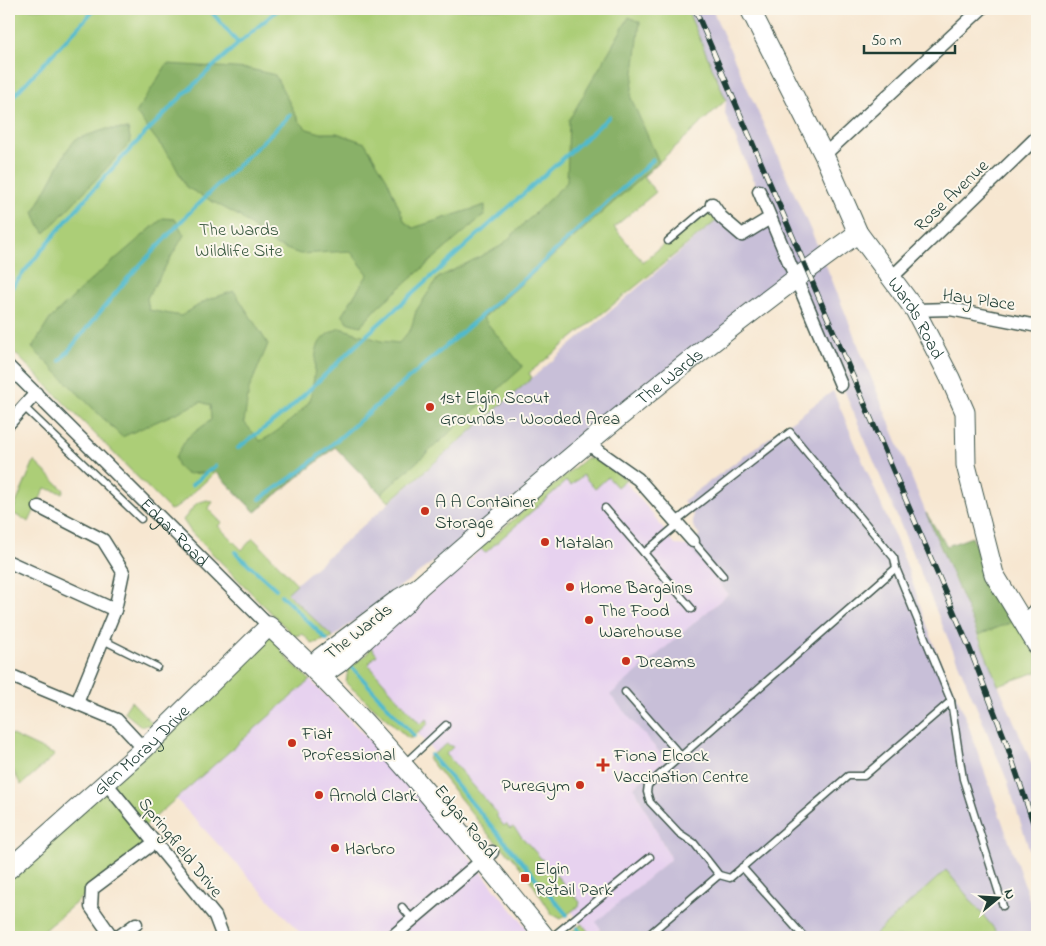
<svg xmlns="http://www.w3.org/2000/svg" width="1046" height="946" viewBox="0 0 1046 946" font-family="'Indie Flower',sans-serif">
  <style>
    .built { fill: #e7d2ef }
    .industrial { fill: #c8bfd8 }
    .green { fill: #acce77; stroke: #668656 }
    .forest { fill: #89b168; stroke: #54774e }
    .lines { fill: none; stroke-linecap: round; stroke-linejoin: round }
    .stream { stroke: #50bacd; stroke-width: 4 }
    .lane-casing { stroke: #3f564c; stroke-width: 9 }
    .street-casing { stroke: #3f564c; stroke-width: 15 }
    .secondary-casing { stroke: #3f564c; stroke-width: 21 }
    .lane { stroke: #fff; stroke-width: 6 }
    .street { stroke: #fff; stroke-width: 12 }
    .secondary { stroke: #fff; stroke-width: 19 }
    .rail-casing { stroke: #1f3d34; stroke-width: 5.5 }
    .rail { stroke: #fbf7ec; stroke-width: 4; stroke-dasharray: 11; stroke-linecap: butt }
    .poi-dot { fill: #c8321e; stroke: #fbf7ec; stroke-width: 2 }
    .labels { text-anchor: middle; stroke-width: 4; stroke-linejoin: round; paint-order: stroke }
    .street-label { font-size: 18px; fill: #1f3d34; stroke: #fbf7ec }
    .park-label { font-size: 18px; fill: #3b5a41; stroke: #fbf7ec }
    .poi-label { font-size: 18px; fill: #1f3d34; stroke: #fbf7ec; text-anchor: start }
  </style>
  <rect width="100%" height="100%" fill="#fbf7ec"/>
  <filter id="ink" filterUnits="userSpaceOnUse"><feTurbulence type="fractalNoise" baseFrequency=".02" numOctaves="2"/><feDisplacementMap in="SourceGraphic" scale="10" xChannelSelector="R" yChannelSelector="G"/><feConvolveMatrix kernelMatrix="1 2 1 2 8 2 1 2 1" color-interpolation-filters="sRGB"/></filter>
  <filter id="wash" filterUnits="userSpaceOnUse"><feTurbulence type="fractalNoise" baseFrequency=".0096" numOctaves="4" result="noise"/><feDisplacementMap in="SourceGraphic" scale="20" xChannelSelector="R" yChannelSelector="G"/><feGaussianBlur stdDeviation="1.12" result="paint"/><feColorMatrix in="noise" values="0 0 0 0 0 0 0 0 0 0 0 0 0 0 0 0 0 1.4 0 .05"/><feComposite in="paint" operator="in"/></filter>
  <g filter="url(#wash)">
    <rect width="100%" height="100%" fill="#f7e7d1"/>
    <g class="built">
      <polygon points="586,458 594,459 626,479 624,481 651,512 675,545 688,546 728,594 611,695 666,760 634,787 671,859 597,922 601,929 592,936 497,823 356,664 367,654 372,644"/>
      <polygon points="310,680 398,769 534,937 304,937 176,799"/>
    </g>
    <g class="industrial">
      <polygon points="687,9 712,9 823,258 938,543 1032,764 1037,779 1037,874 1007,780 797,277 462,540 333,637 286,593 532,378 721,217 742,235 770,218 725,114 726,100"/>
      <polygon points="833,391 905,561 937,654 964,713 1037,921 1037,937 1001,937 946,870 872,937 593,937 601,929 596,922 671,859 634,787 666,760 610,695 728,594 688,546 700,535 693,526 693,514 683,501"/>
    </g>
    <g class="green">
      <polygon points="9,9 687,9 726,100 643,177 656,192 614,227 643,262 712,204 721,217 529,373 532,378 389,502 335,447 255,512 216,472 176,508 170,510 9,347"/>
      <polygon points="586,458 594,459 626,479 617,487 608,477 595,489 583,475 571,485 566,481 485,553 480,548"/>
      <polygon points="34,461 64,490 62,493 45,488 29,522 12,513"/>
      <polygon points="207,500 213,502 208,509 222,523 218,526 242,550 253,538 297,584 287,593 333,637 312,644 303,634 294,636 191,532 183,520 197,503"/>
      <polygon points="1015,621 1037,657 1037,672 998,685 978,635"/>
      <polygon points="269,626 287,658 310,680 144,827 155,842 92,889 36,937 9,937 9,869"/>
      <polygon points="371,647 377,655 368,664 420,724 427,719 428,720 428,724 412,738 408,738 346,683 348,669 367,654"/>
      <polygon points="131,701 153,724 141,726 124,712"/>
      <polygon points="10,734 55,755 21,785 9,763"/>
      <polygon points="447,744 453,747 446,754 497,813 497,817 504,826 506,824 510,829 513,827 580,902 579,906 561,919 552,914 528,877 513,858 489,835 428,758"/>
      <polygon points="946,870 1001,937 872,937"/>
      <polygon points="582,924 592,936 593,937 573,937 571,932"/>
    </g>
    <g class="forest">
      <path d="M629,17L640,22L631,98L659,162L483,318L523,367L381,494L335,447L255,512L216,472L186,474L178,467L175,458L187,438L211,420L210,405L201,402L122,437L32,348L50,319L91,280L163,218L175,219L184,235L147,298L149,310L181,316L207,300L234,291L268,344L249,389L244,422L260,441C272,437 304,411 310,400C312,396 312,389 313,384C318,355 309,340 340,328L381,341L399,343L411,329L416,311L438,278L501,246L567,182L569,120Z"/>
      <polygon points="167,64 250,69 275,75 299,121 307,129 321,133 337,133 365,143 387,179 405,222 413,228 485,205 485,214 378,307 361,326 349,323 342,315 368,274 350,251 300,254 275,245 239,216 186,187 172,160 136,113"/>
      <polygon points="107,129 128,129 131,142 45,233 39,225 34,212 67,150 76,139"/>
      <polygon points="926,513 947,546 972,537 986,571 1015,621 978,635"/>
    </g>
    <g class="lines">
      <g class="stream">
        <polyline points="209,9 238,43"/>
        <polyline points="9,101 95,9"/>
        <path d="M9,291C89,189 178,92 279,9"/>
        <polyline points="60,361 128,278 192,210 290,115"/>
        <polyline points="238,448 287,411 371,331 609,117"/>
        <polyline points="192,485 215,466"/>
        <polyline points="260,499 301,471 539,266 653,160"/>
        <polyline points="235,552 276,589"/>
        <polyline points="281,595 327,640"/>
        <polyline points="352,667 414,736"/>
        <polyline points="431,755 567,915"/>
        <polyline points="577,928 584,937"/>
      </g>
    </g>
  </g>
  <g filter="url(#ink)">
    <g class="lines">
      <g class="lane-casing">
        <g id="lane">
          <polyline points="668,241 712,204"/>
          <polyline points="23,406 141,519"/>
          <polyline points="605,508 644,553"/>
          <polyline points="678,524 644,553 692,609"/>
          <polyline points="693,541 723,576"/>
          <polyline points="103,640 157,667"/>
          <polyline points="625,692 681,756"/>
          <polyline points="951,701 963,779 1003,906"/>
          <polyline points="405,763 446,725"/>
          <polyline points="742,867 804,937"/>
          <polyline points="719,875 730,878 848,776 864,776 951,701 896,568"/>
          <polyline points="402,907 413,920"/>
          <polyline points="552,937 650,857"/>
          <polyline points="646,937 719,875 694,843 679,833 650,802 647,792 648,785 896,568 894,558 790,432 676,521"/>
        </g>
      </g>
      <g class="street-casing">
        <g id="street">
          <polyline points="824,155 981,9"/>
          <polyline points="759,191 841,385"/>
          <polyline points="712,204 721,217 742,235 770,218"/>
          <polyline points="890,279 1037,137"/>
          <polyline points="915,310 950,309 1037,326"/>
          <path id="s1" d="M9,367L269,626"/>
          <polyline points="9,423 36,393"/>
          <polyline points="587,443 638,479 693,541"/>
          <polyline points="39,507 103,540 123,572 115,610 77,703"/>
          <polyline points="9,562 115,610"/>
          <polyline points="1023,622 1037,609"/>
          <polyline points="9,675 117,720 144,749"/>
          <polyline points="106,783 215,916 223,937"/>
          <polyline points="112,937 91,907 92,889 155,842"/>
          <polyline points="118,937 136,924"/>
          <polyline points="392,937 492,852"/>
        </g>
      </g>
      <g class="secondary-casing">
        <g id="secondary">
          <path id="s2" d="M750,9L824,155L858,233L915,310L950,378L965,412L966,465L994,574L1037,645"/>
          <path id="s3" d="M419,587L400,598L320,658L316,672H326L339,663L405,604L419,587C560,463 705,343 858,233"/>
          <path id="s4" d="M9,869L144,749L269,626C372,721 458,829 545,937"/>
        </g>
      </g>
      <use href="#lane" class="lane"/>
      <use href="#street" class="street"/>
      <use href="#secondary" class="secondary"/>
      <g class="rail-casing">
        <polyline id="rail" points="695,9 969,647 1006,742 1037,834"/>
      </g>
      <use href="#rail" class="rail"/>
    </g>
  </g>
  <g class="poi-dot">
    <circle cx="430" cy="407" r="5"/>
    <circle cx="425" cy="511" r="5"/>
    <circle cx="545" cy="542" r="5"/>
    <circle cx="570" cy="587" r="5"/>
    <circle cx="589" cy="620" r="5"/>
    <circle cx="626" cy="661" r="5"/>
    <circle cx="292" cy="743" r="5"/>
    <path d="M600.5 757.5h5v5h5v5h-5v5h-5v-5h-5v-5h5z"/>
    <circle cx="580" cy="785" r="5"/>
    <circle cx="319" cy="795" r="5"/>
    <circle cx="335" cy="848" r="5"/>
    <rect x="520" y="873" width="10" height="10" rx="2.5"/>
  </g>
  <g class="labels">
    <g class="street-label">
      <text transform="translate(951 195) rotate(-44)" y="6">Rose Avenue</text>
      <text transform="translate(979 299) rotate(8)" y="6">Hay Place</text>
      <text dy="6" stroke="none"><textPath href="#s2" startOffset="352">Wards Road</textPath></text>
      <text dy="6" stroke="none"><textPath href="#s3" startOffset="600">The Wards</textPath></text>
      <text dy="6" stroke="none"><textPath href="#s1" startOffset="234">Edgar Road</textPath></text>
      <text transform="translate(358 631) rotate(-38)" y="6">The Wards</text>
      <text dy="6" stroke="none"><textPath href="#s4" startOffset="178">Glen Moray Drive</textPath></text>
      <text transform="translate(466 821) rotate(51)" y="6">Edgar Road</text>
      <text transform="translate(181 847) rotate(51)" y="6">Springfield Drive</text>
    </g>
    <g class="park-label">
      <text x="239" y="235">The Wards<tspan x="239" dy="21">Wildlife Site</tspan></text>
    </g>
    <g class="poi-label">
      <text x="440" y="403">1st Elgin Scout<tspan x="440" dy="21">Grounds - Wooded Area</tspan></text>
      <text x="435" y="507">A A Container<tspan x="435" dy="21">Storage</tspan></text>
      <text x="555" y="548">Matalan</text>
      <text x="580" y="593">Home Bargains</text>
      <text x="599" y="616">The Food<tspan x="599" dy="21">Warehouse</tspan></text>
      <text x="636" y="667">Dreams</text>
      <text x="302" y="739">Fiat<tspan x="302" dy="21">Professional</tspan></text>
      <text x="614" y="761">Fiona Elcock<tspan x="614" dy="21">Vaccination Centre</tspan></text>
      <text x="570" y="791" text-anchor="end">PureGym</text>
      <text x="329" y="801">Arnold Clark</text>
      <text x="345" y="854">Harbro</text>
      <text x="535" y="874">Elgin<tspan x="535" dy="21">Retail Park</tspan></text>
    </g>
  </g>
  <rect width="1046" height="946" fill="none" stroke="#fbf7ec" stroke-width="30"/>
  <g transform="translate(998 898) rotate(72)" stroke="#fbf7ec" stroke-width="4" paint-order="stroke">
  <path d="M0-4L9 19L0 12L-9 19Z" fill="#1f3d34"/>
  <text y="-8" font-size="14" font-weight="bold" text-anchor="middle" fill="#1f3d34">N</text>
  </g>
  <path d="M864 45v8h91v-8" fill="none" stroke="#1f3d34" stroke-width="2.5"/>
  <text x="871" y="45" font-size="15" fill="#1f3d34" stroke="#fbf7ec" stroke-width="4" paint-order="stroke">50 m</text>
</svg>
